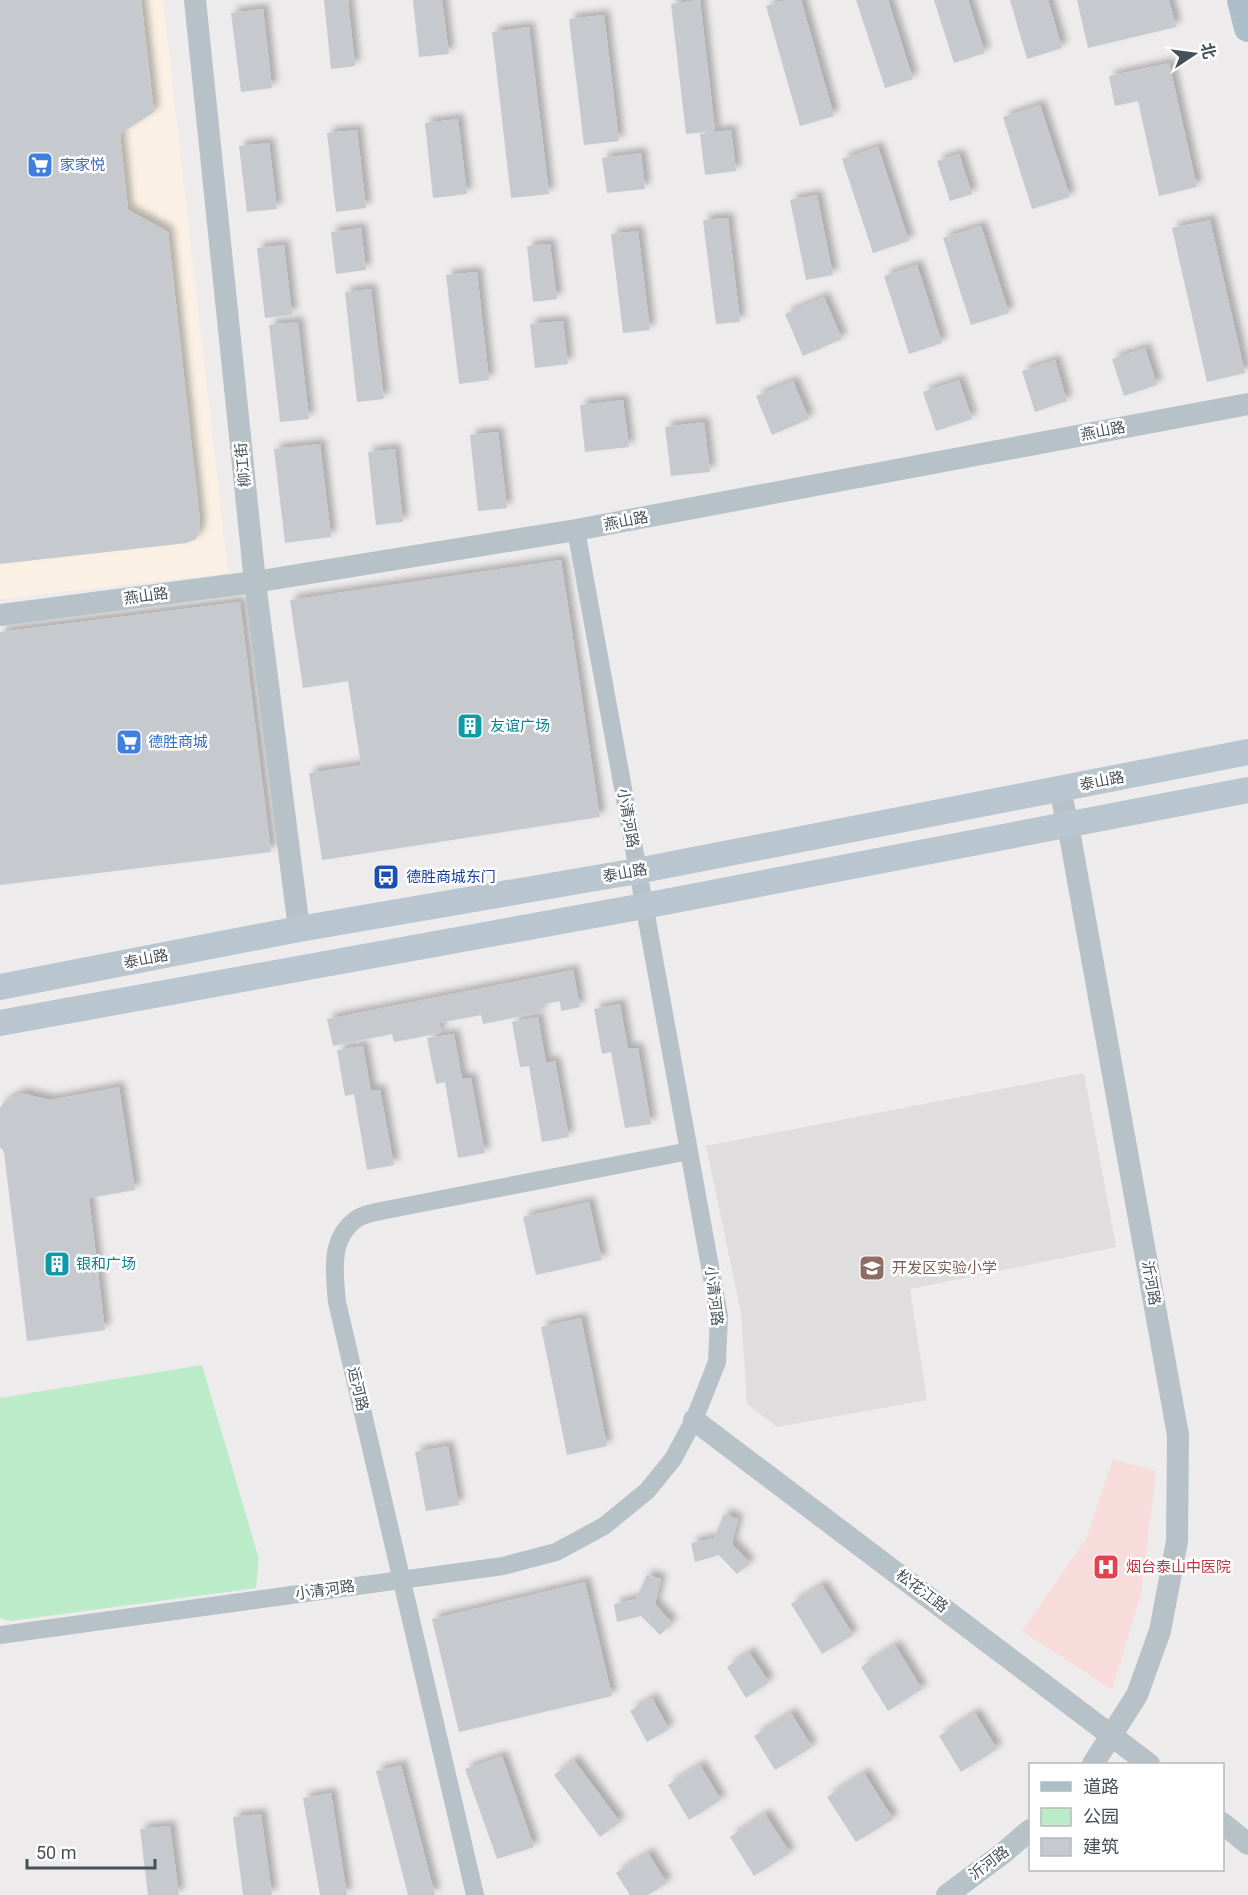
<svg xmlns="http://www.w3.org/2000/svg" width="1248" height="1895" viewBox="0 0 1248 1895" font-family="Roboto,'Noto Sans SC',sans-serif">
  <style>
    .commercial { fill: #faf1e4 }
    .education { fill: #dfdddd }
    .medical { fill: #f8dcdc }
    .green { fill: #bbebc9 }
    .building { fill: #c6c9ce; filter: url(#shadow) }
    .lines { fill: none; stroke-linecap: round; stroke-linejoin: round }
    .minor { stroke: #b7c2c8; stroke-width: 18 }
    .tertiary { stroke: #b7c2c8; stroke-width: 22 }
    .secondary { stroke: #bac6cf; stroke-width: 26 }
    .primary { stroke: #acbec9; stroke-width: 28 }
    .labels { text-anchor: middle; stroke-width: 5; stroke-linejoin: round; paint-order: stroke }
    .shop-label { font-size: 15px; fill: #366cbe; stroke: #fff; text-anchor: start }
    .street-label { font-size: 15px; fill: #455158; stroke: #fff }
    .culture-label { font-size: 15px; fill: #0d838f; stroke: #fff; text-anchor: start }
    .transit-label { font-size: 15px; fill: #164399; stroke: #fff; text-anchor: start }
    .education-label { font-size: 15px; fill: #785e54; stroke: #fff; text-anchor: start }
    .health-label { font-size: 15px; fill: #be3a42; stroke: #fff; text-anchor: start }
  </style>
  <defs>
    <filter id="shadow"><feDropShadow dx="5.5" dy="-5.5" stdDeviation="3" flood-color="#0004"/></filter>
  </defs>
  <rect width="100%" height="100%" fill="#eeebec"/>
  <polygon class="commercial" points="0,0 163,0 228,573 0,599"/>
  <polygon class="education" points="1084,1073 1116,1247 910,1289 927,1400 777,1427 747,1404 741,1313 706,1146"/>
  <polygon class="medical" points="1113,1459 1156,1471 1141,1594 1112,1690 1022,1631 1086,1539"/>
  <polygon class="green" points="202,1365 259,1559 256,1588 10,1621 0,1618 0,1398"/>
  <g class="building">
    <polygon points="0,0 141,0 154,112 120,134 128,210 168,232 200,521 200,530 196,539 187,543 0,564"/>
    <polygon points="324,0 348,0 355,66 331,69"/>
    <polygon points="413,0 442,0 449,54 419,57"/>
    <polygon points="700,0 715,131 686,134 671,4"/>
    <polygon points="787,0 801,0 834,116 800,126 766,6"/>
    <polygon points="856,0 888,0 913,79 885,88"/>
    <polygon points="934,0 968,0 985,53 954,63"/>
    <polygon points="1010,0 1048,0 1062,48 1027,59"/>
    <polygon points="1077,0 1169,0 1176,27 1088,48"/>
    <polygon points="263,9 272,88 241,92 231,13"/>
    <polygon points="604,15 619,141 584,145 569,19"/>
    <polygon points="529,27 549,194 511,198 492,32"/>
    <polygon points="1169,63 1197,187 1159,196 1138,101 1115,106 1109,76"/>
    <polygon points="1040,105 1070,197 1032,209 1003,117"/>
    <polygon points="458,119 467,194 433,198 425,123"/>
    <polygon points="357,130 366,208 336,212 327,133"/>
    <polygon points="731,130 736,171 705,175 700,134"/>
    <polygon points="269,143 277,209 247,212 239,146"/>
    <polygon points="878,147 909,241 873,253 842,159"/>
    <polygon points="641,153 645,189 607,193 602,158"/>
    <polygon points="959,154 972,194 950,201 937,161"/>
    <polygon points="817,195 833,275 806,280 790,200"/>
    <polygon points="728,218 740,322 716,324 703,220"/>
    <polygon points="1210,220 1245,373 1207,382 1172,228"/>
    <polygon points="981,226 1009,313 971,325 943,238"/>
    <polygon points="361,228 366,270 336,274 331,232"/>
    <polygon points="638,231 650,330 623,333 611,234"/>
    <polygon points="550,244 557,299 533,302 527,246"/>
    <polygon points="284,245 292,315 265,318 257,248"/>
    <polygon points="917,265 942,343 909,354 884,276"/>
    <polygon points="477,272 489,380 459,384 446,275"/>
    <polygon points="371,289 384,399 357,402 345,292"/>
    <polygon points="824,297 842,339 803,356 785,314"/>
    <polygon points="563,321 568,364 535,368 530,324"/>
    <polygon points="298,322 309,419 280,422 269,325"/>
    <polygon points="1145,348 1157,385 1124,396 1112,359"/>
    <polygon points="1055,360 1067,401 1035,412 1022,371"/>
    <polygon points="959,380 972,419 936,431 923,392"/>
    <polygon points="793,381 809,419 772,435 756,396"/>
    <polygon points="623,400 629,447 585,452 580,405"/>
    <polygon points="704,422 710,472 671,476 665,427"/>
    <polygon points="498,432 507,508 478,511 470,435"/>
    <polygon points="320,444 331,537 285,543 274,449"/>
    <polygon points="395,449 403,522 376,525 368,452"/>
    <polygon points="561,560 600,817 322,860 309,773 361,765 348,681 303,688 290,600"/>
    <polygon points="240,602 271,852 0,885 0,632"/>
    <polygon points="573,970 580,1007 561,1011 560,1001 540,1005 541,1012 483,1024 481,1015 439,1023 441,1033 394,1042 392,1034 333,1046 327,1019"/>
    <polygon points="620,1004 628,1049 638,1048 651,1124 625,1128 611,1052 602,1054 594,1009"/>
    <polygon points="538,1017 546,1063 555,1061 569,1137 542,1142 529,1066 520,1067 512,1022"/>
    <polygon points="454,1034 462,1079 471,1078 485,1153 458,1158 445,1082 436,1084 427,1038"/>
    <polygon points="363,1046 371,1091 380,1090 394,1165 367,1170 354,1094 345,1096 337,1050"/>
    <polygon points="119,1087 135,1190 89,1198 105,1330 27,1341 4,1152 0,1147 0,1108 4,1102 21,1093 50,1100"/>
    <polygon points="589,1202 602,1260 536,1275 523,1217"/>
    <polygon points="581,1318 607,1446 567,1455 541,1327"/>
    <polygon points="448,1446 459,1505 426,1511 415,1452"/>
    <polygon points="724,1514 738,1519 732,1544 750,1563 737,1574 719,1555 695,1562 691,1543 714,1538"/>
    <polygon points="647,1575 661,1579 655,1604 672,1623 660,1635 641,1616 617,1622 614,1604 636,1599"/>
    <polygon points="585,1582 612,1696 459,1732 432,1619"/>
    <polygon points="822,1585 853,1635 822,1654 791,1604"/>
    <polygon points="895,1645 922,1689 888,1711 861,1667"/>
    <polygon points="749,1652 769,1682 746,1698 727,1667"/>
    <polygon points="652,1698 669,1729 647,1742 630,1711"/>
    <polygon points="791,1713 812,1747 775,1770 754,1736"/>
    <polygon points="975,1713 997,1749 961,1772 939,1736"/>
    <polygon points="502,1756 534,1847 497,1859 465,1769"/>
    <polygon points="574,1760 620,1822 600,1837 554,1775"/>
    <polygon points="401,1765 435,1895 408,1895 376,1771"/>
    <polygon points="700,1765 721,1800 689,1820 668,1785"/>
    <polygon points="864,1773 893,1819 856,1842 827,1797"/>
    <polygon points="331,1793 347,1895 320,1895 303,1798"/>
    <polygon points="261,1814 272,1895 243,1895 233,1817"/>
    <polygon points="765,1814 790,1853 754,1876 730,1837"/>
    <polygon points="170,1826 179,1895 148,1895 140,1829"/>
    <polygon points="648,1853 667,1883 648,1895 630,1895 616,1873"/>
  </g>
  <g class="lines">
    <g class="minor">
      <polyline points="0,1635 503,1566 556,1552 604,1526 647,1491 673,1459 694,1420 717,1362 719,1316 576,530"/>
      <path d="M475,1895L337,1302C334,1272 329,1237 358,1218C366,1213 377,1212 386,1210L689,1151"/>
    </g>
    <g class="tertiary">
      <polyline points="195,0 255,582 299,929"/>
      <polyline points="0,615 255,582 576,530 1248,404"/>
      <polyline points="1060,790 1068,825 1178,1435 1177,1541 1160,1631 1137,1695 1093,1764"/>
      <polyline points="694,1420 1149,1764"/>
      <polyline points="1222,1823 1248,1844"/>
      <polyline points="947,1895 1002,1854 1030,1830"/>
    </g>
    <g class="secondary">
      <polyline points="0,987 299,929 637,871 1248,752"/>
      <polyline points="0,1023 644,906 1248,790"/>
    </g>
    <polyline class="primary" points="1241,0 1248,28"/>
  </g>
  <defs>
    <g id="supermarket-square" transform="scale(1.35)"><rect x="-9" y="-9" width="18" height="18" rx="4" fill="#3f7fe0" stroke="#fff"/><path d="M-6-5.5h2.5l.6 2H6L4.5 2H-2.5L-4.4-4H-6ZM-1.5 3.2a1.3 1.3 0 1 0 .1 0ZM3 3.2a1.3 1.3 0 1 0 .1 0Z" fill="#fff"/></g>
    <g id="building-square" transform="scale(1.35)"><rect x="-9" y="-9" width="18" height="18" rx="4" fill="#0f9aa8" stroke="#fff"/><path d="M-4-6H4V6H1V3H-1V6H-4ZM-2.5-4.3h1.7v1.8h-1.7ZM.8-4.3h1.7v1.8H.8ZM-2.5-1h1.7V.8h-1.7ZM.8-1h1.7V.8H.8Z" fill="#fff"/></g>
    <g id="bus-square" transform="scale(1.35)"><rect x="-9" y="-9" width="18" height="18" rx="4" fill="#1a4fb4" stroke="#fff"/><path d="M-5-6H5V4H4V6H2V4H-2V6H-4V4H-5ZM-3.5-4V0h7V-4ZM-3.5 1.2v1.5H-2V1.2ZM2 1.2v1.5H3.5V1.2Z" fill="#fff"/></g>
    <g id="school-square" transform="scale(1.35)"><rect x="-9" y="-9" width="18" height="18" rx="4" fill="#8d6e63" stroke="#fff"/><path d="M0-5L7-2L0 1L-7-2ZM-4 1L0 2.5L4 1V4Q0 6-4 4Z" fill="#fff"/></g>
    <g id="hospital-square" transform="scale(1.35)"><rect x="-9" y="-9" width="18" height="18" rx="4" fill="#e0444e" stroke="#fff"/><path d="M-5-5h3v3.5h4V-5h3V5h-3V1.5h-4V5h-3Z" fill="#fff"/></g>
  </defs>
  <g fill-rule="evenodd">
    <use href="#supermarket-square" x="40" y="165"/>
    <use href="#building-square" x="470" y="726"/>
    <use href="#supermarket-square" x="129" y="742"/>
    <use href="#bus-square" x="386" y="877"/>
    <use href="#building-square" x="57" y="1264"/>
    <use href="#school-square" x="872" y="1268"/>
    <use href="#hospital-square" x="1106" y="1567"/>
  </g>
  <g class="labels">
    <g class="shop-label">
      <text x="60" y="170">家家悦</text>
      <text x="148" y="747">德胜商城</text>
    </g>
    <g class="street-label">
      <text transform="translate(1103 431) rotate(-11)" y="5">燕山路</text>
      <text transform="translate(243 465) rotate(-96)" y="5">柳江街</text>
      <text transform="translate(626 521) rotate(-11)" y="5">燕山路</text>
      <text transform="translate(146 596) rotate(-8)" y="5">燕山路</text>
      <text transform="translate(1102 781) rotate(-11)" y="5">泰山路</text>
      <text transform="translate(628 818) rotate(80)" y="5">小清河路</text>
      <text transform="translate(625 873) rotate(-10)" y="5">泰山路</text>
      <text transform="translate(146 959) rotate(-11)" y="5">泰山路</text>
      <text transform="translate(1151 1283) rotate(80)" y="5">沂河路</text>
      <text transform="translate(714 1296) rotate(83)" y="5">小清河路</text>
      <text transform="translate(358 1389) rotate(77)" y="5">运河路</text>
      <text transform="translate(325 1590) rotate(-8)" y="5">小清河路</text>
      <text transform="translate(922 1591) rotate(37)" y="5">松花江路</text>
      <text transform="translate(989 1863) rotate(-37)" y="5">沂河路</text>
    </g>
    <g class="culture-label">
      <text x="490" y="731">友谊广场</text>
      <text x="76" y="1269">银和广场</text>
    </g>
    <g class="transit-label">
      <text x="406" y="882">德胜商城东门</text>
    </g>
    <g class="education-label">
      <text x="892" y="1273">开发区实验小学</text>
    </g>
    <g class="health-label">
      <text x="1126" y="1572">烟台泰山中医院</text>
    </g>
  </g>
  <rect x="1029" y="1763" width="195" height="108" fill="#ffffff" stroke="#b5b9bc" stroke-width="1.5"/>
  <rect x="1041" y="1782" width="30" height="9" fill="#acbec9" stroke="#b5b9bc" stroke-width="1.5"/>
  <text x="1083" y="1793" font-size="18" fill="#455158">道路</text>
  <rect x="1041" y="1808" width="30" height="18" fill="#bbebc9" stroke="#b5b9bc" stroke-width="1.5"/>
  <text x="1083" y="1823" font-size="18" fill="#455158">公园</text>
  <rect x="1041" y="1838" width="30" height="18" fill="#c6c9ce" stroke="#b5b9bc" stroke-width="1.5"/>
  <text x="1083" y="1853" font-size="18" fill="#455158">建筑</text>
  <g transform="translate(1194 54) rotate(77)" stroke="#ffffff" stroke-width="4.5" paint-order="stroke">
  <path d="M0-4.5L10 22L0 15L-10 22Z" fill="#455158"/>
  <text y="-9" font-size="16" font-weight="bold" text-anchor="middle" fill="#455158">北</text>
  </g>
  <path d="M27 1859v9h128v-9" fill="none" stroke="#455158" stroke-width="3"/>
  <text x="36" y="1859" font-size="18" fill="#455158" stroke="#ffffff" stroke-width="4.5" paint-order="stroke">50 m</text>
</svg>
